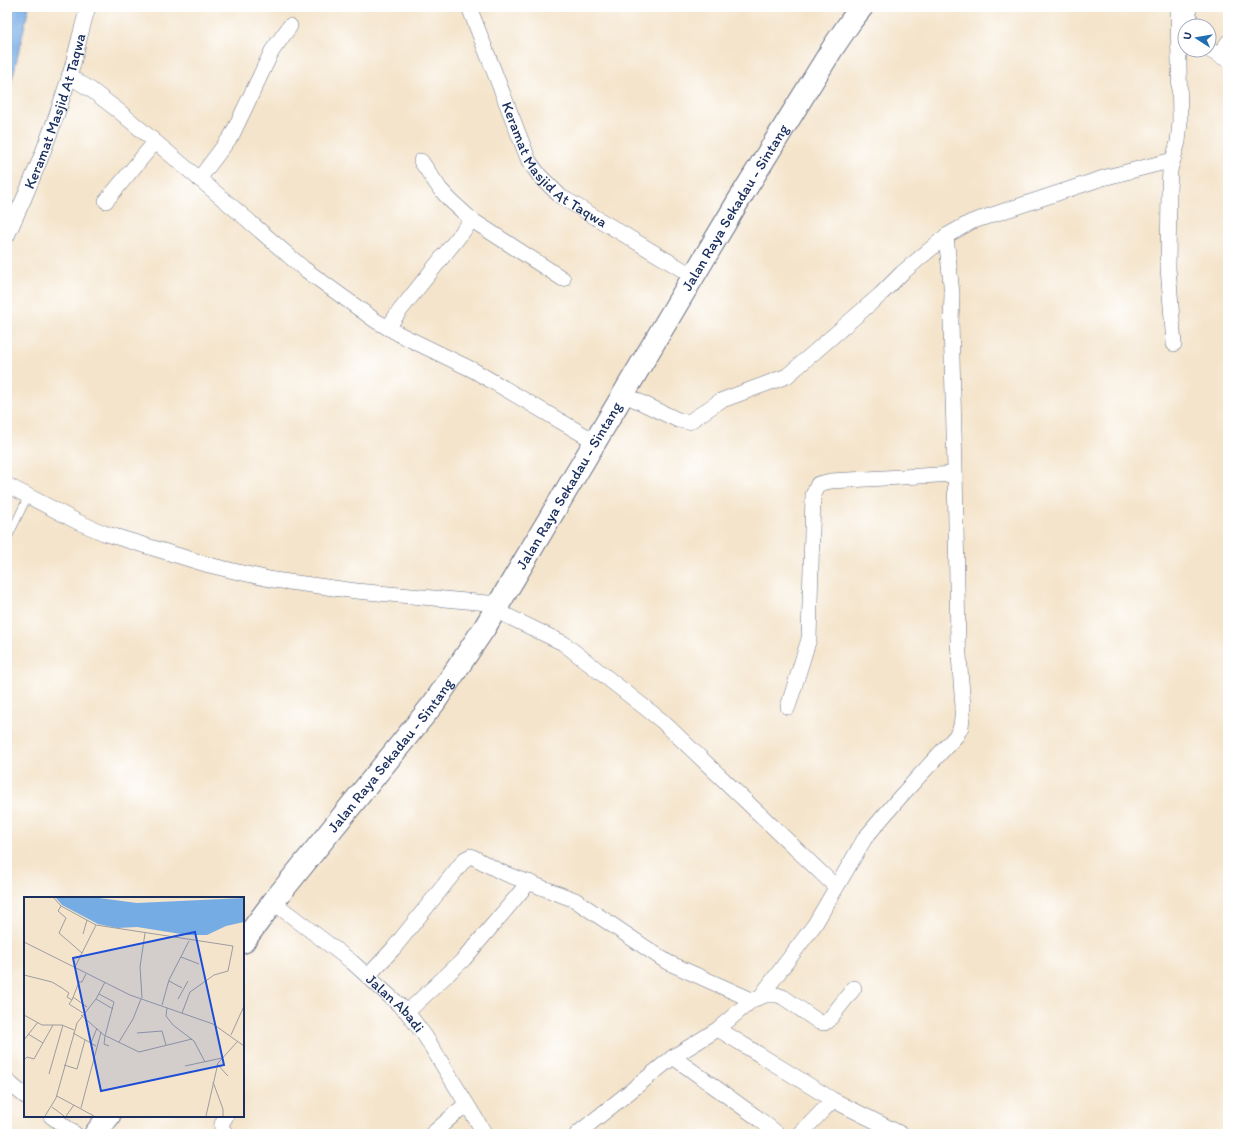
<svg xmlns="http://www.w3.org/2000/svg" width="1235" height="1141" viewBox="0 0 1235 1141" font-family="Itim,sans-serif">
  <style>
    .water { fill: #76ace4; stroke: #486ea1 }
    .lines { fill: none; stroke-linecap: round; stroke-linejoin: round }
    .service-casing { stroke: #676e84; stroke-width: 8 }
    .minor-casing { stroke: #676e84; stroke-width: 16 }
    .trunk-casing { stroke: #676e84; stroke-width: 24 }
    .service { stroke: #fff; stroke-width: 7 }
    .minor { stroke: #fff; stroke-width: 15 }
    .trunk { stroke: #fff; stroke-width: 22 }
    .labels { text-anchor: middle; stroke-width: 3; stroke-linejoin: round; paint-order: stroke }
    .street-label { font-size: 15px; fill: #1b2f5e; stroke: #fff }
    .inset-road { fill: none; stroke: #9d9c9f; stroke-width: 1 }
    .view { fill: #1d4ed8; fill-opacity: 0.15; stroke: #1d4ed8; stroke-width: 2 }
    .inset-edge { fill: none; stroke: #1b2f5e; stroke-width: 2 }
  </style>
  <rect width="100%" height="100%" fill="#fff"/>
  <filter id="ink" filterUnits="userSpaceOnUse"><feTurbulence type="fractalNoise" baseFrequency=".025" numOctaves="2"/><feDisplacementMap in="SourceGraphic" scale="8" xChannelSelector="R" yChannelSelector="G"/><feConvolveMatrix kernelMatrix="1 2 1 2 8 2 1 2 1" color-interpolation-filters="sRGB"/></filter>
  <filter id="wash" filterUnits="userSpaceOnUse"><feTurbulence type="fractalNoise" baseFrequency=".012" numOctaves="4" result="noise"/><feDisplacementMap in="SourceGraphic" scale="16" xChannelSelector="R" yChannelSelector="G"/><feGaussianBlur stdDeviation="0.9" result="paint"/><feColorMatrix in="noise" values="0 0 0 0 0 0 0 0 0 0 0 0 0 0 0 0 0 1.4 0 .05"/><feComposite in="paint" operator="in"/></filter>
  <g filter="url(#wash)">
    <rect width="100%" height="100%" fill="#f4e4cb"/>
    <polygon class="water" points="7,7 29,7 13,76 7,93"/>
  </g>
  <g filter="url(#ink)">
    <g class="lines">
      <g class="service-casing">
        <polyline id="service" points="7,540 28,496"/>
      </g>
      <g class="minor-casing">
        <g id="minor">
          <path id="s1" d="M469,7L529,161L539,175L560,196L693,276"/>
          <polyline points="1187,7 1192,26"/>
          <polyline points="1209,50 1228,60"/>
          <polyline points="1219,55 1228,42"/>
          <polyline points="69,76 90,89 120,112 242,215 303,268 376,321 401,335 473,370 596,442"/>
          <polyline points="421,161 440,189 450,200 472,220 563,279"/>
          <polyline points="199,179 232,135 272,51 290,26"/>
          <polyline points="106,201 155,142"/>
          <path id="s2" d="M7,236C31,185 52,132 69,78C76,54 81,30 88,7"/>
          <polyline points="388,328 398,313 472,220"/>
          <polyline points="1174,344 1168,268 1169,190 1170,170 1178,142 1180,122 1178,7"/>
          <polyline points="623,394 678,420 689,422 720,401 787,376 880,295 902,273 946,236 971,222 1103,178 1173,160"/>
          <polyline points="7,485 78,522 104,533 209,565 238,572 274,580 356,591 499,604"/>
          <polyline points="495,610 563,643 662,721 836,887"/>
          <polyline points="788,707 809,639 813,495 818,484 831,481 955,474"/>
          <path id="s3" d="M273,902L352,962L407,1012L425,1036L485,1134"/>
          <polyline points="368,976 393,949 465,859 471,856 501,872 575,900 667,962 752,1000"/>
          <polyline points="761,996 815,924 865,838 900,797 956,736 961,727 963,707 958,642 955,468 951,322 952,294 946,236"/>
          <polyline points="407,1012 464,959 529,882"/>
          <polyline points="718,1029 833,1100 901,1134"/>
          <polyline points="673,1057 755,1116 778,1134"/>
          <polyline points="7,1081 25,1096"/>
          <polyline points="51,1116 75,1134"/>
          <path d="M226,1116C221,1124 219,1128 227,1134"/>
          <polyline points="432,1134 466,1104"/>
          <polyline points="577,1134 673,1057 718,1029 752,1000 766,995 777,995 783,997 819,1022 824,1023 828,1021 854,988"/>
          <polyline points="800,1134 833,1100"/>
        </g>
      </g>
      <g class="trunk-casing">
        <g id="trunk">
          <path id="s4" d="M243,942L273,902L434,703L485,627L737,203L834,46L851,21L862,7"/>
          <polyline points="95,1134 109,1116"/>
        </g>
      </g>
      <use href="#service" class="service"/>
      <use href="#minor" class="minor"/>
      <use href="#trunk" class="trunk"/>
    </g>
  </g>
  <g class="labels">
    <g class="street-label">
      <text dy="5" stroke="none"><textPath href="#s2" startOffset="134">Keramat Masjid At Taqwa</textPath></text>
      <text dy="5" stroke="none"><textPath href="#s1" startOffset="184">Keramat Masjid At Taqwa</textPath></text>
      <text dy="5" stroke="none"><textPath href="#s4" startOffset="886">Jalan Raya Sekadau - Sintang</textPath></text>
      <text dy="5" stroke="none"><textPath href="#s4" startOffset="562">Jalan Raya Sekadau - Sintang</textPath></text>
      <text dy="5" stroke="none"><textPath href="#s4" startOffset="238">Jalan Raya Sekadau - Sintang</textPath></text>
      <text dy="5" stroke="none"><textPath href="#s3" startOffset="159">Jalan Abadi</textPath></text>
    </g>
  </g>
  <g transform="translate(24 897)">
    <rect width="220" height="220" fill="#f4e4cb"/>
    <path d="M32,1H75L113,6L220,1V25L202,29L183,38H163L113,30L93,31L74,27L38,8Z" fill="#76ace4"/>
    <path class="inset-road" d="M30,1L37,9L72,28M37,9L34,14L42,21L35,36L58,56M59,37L63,23M0,45L106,98L189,127L220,149M157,60L175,67M51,70L72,28L209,49L204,74L190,78L166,95L158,116M0,78L28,85L38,91L45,96L43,100L48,103L45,107L59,116M145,84L158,91M75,97L90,105L81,139M49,100L63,110M118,101L116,70L121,36M72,102L89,112M154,102L164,84M48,103L55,85H58L62,77M138,108L145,83L165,44M143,111L142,119L149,128L170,144L181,165M0,118L18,128H38L50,133M57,118L81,139L80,147L85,149M49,136L72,149M113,136L138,134L142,148M4,137L19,146M207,138L220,109M82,139L115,155L168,142M0,143L14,125M95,145L109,122L117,102M67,146L73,131M0,163L3,160L10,162L29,128M193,167L204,179M40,168L53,172L61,143M161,169L198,161M25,177L39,128M189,185L199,212V219M33,199L70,219M28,210L40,219M57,211L77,135M21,219L32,201L53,126L72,102L81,85M42,219L50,208M182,219L194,166L213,145"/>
    <path class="view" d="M171,35L200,168L77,194L49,61Z"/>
    <rect width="220" height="220" class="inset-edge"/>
  </g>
  <rect width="1235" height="1141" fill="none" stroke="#fff" stroke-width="24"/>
  <g transform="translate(1197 38) rotate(282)"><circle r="19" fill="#ffffff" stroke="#a4acbf"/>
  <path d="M0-3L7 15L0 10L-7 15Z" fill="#1f6fb2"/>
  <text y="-6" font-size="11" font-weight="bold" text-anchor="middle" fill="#1b2f5e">U</text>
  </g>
</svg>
